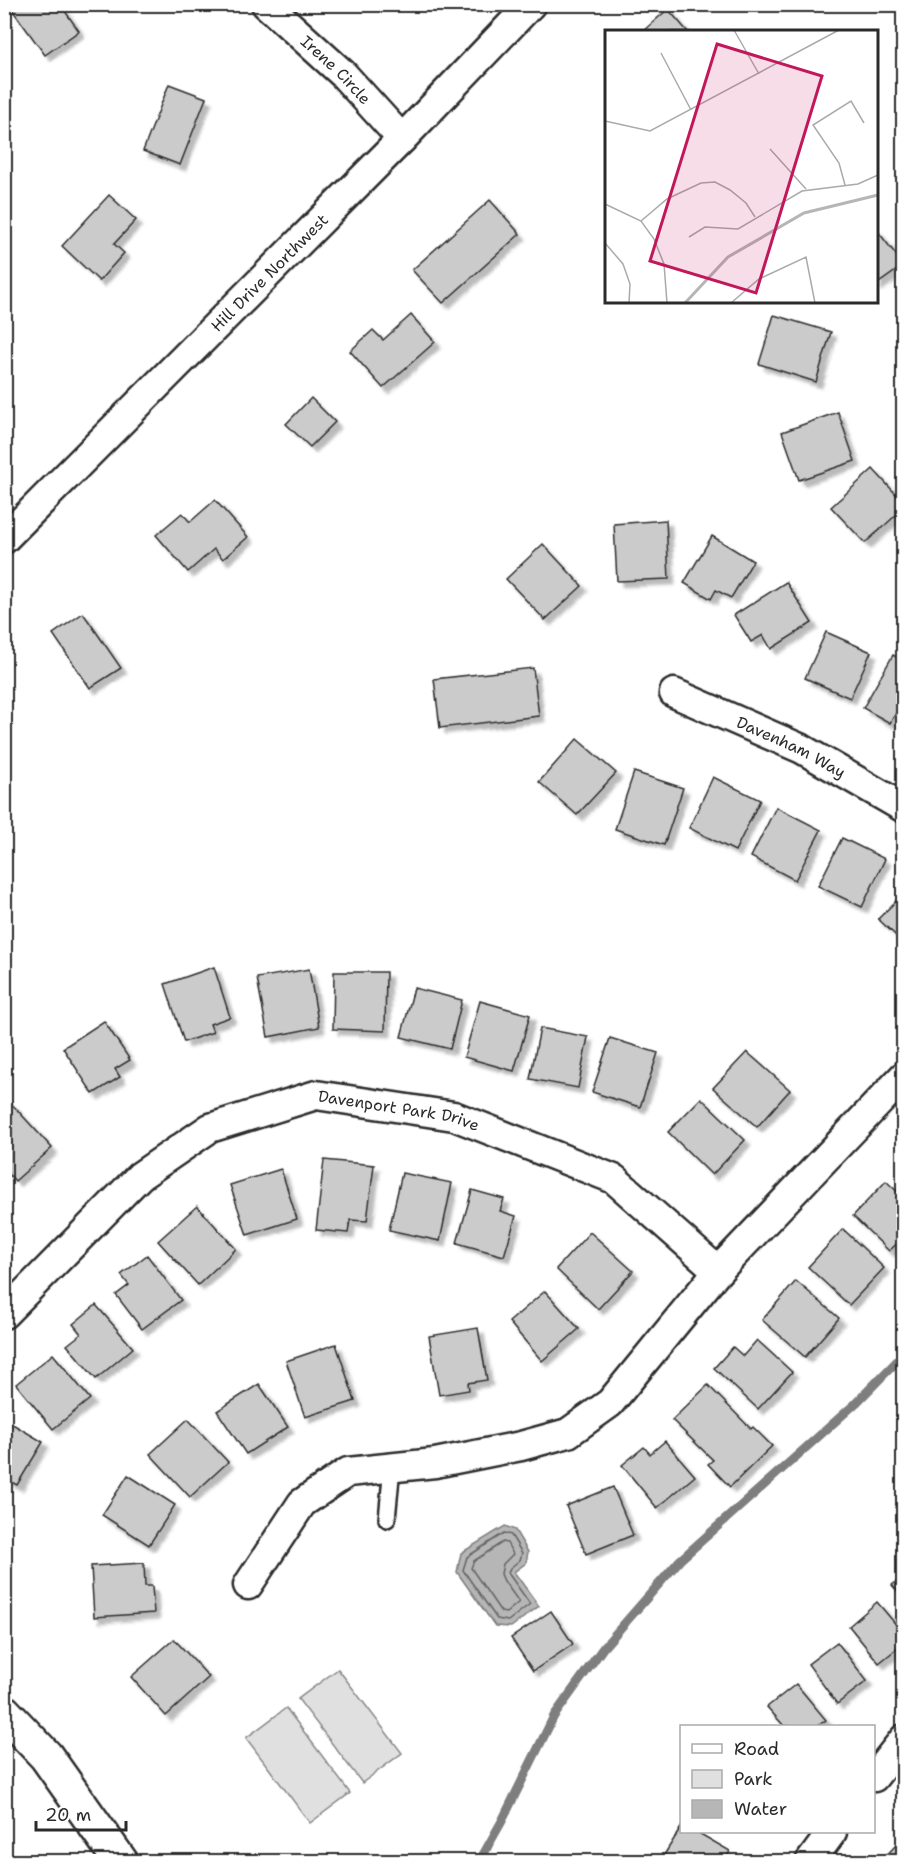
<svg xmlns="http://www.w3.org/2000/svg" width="908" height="1866" viewBox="0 0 908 1866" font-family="'Shantell Sans',sans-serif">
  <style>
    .green { fill: #e0e0e0; stroke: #868686; stroke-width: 1.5 }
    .water { fill: #b6b6b6; stroke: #7e7e7e; stroke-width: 1.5 }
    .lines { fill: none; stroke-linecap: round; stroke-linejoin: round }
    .shore { stroke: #636363; stroke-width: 1.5 }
    .stream { stroke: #7e7e7e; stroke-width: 9 }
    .building { fill: #cbcbcb; stroke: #2b2b2b; stroke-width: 1.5; filter: url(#shadow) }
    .lane-casing { stroke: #2b2b2b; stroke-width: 20 }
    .street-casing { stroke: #2b2b2b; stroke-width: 33 }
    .secondary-casing { stroke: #2b2b2b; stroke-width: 38 }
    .lane { stroke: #fff; stroke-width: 15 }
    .street { stroke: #fff; stroke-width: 28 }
    .secondary { stroke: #fff; stroke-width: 33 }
    .labels { text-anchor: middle; stroke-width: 5; stroke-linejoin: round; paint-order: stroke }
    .street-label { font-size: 16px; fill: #2b2b2b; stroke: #fff }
    .inset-river { fill: none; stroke: #b6b6b6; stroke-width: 3 }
    .inset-road { fill: none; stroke: #aaa; stroke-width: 1.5 }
    .view { fill: #c2185b; fill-opacity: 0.15; stroke: #c2185b; stroke-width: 3 }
    .inset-edge { fill: none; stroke: #2b2b2b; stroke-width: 3 }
  </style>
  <defs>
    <filter id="shadow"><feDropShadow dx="5.5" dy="5.5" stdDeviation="1.5" flood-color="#0004"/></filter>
  </defs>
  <rect width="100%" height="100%" fill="#fff"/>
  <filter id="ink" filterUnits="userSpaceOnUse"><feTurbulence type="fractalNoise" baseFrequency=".0167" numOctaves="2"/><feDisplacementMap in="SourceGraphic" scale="12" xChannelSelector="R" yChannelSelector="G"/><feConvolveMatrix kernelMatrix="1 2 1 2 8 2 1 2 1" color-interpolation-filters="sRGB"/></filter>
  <g filter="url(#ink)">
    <g class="green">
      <polygon points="338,1669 402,1753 362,1783 298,1699"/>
      <polygon points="286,1708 350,1793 310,1823 246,1738"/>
    </g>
    <polygon class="water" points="505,1526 515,1530 528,1552 526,1563 514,1572 539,1606 511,1627 495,1626 457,1572 461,1553"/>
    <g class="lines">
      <g class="shore">
        <polygon points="504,1533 511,1535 522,1553 520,1560 510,1568 508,1573 530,1604 508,1621 497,1619 463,1570 467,1557"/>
        <polygon points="503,1542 507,1543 513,1554 503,1564 501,1574 504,1581 519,1602 506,1613 501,1612 471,1568 474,1561"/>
      </g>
      <polyline class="stream" points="479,1862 502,1821 554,1716 603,1648 680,1560 856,1403 904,1354"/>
    </g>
    <g class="building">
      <polygon points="8,4 60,4 79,31 45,55"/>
      <polygon points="668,9 688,32 642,32"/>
      <polygon points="169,84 206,98 180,165 143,151"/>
      <polygon points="109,195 136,220 114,244 124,253 99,281 62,246"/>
      <polygon points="490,200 520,234 443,303 412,270"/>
      <polygon points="876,229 904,265 876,285"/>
      <polygon points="411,315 435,342 383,388 350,351 373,330 383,340"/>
      <polygon points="774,315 831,332 816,382 759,364"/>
      <polygon points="311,398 335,422 310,447 286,424"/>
      <polygon points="838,412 855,461 799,480 782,432"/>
      <polygon points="873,469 904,503 904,508 865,543 831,507"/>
      <polygon points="215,500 248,537 223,559 214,549 188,572 156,535 182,513 190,522"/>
      <polygon points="666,520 669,579 617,581 614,524"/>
      <polygon points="712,536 753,561 731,598 716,590 711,599 684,583"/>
      <polygon points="543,544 582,586 545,620 506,579"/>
      <polygon points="786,582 812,623 771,649 763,635 751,642 734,615"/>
      <polygon points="83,613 121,668 90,688 53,634"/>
      <polygon points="826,632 871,652 850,698 805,678"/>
      <polygon points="893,655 904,661 904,713 898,710 890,723 863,708"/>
      <polygon points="533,668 539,716 440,728 434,679"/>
      <polygon points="577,739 616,773 577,815 539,782"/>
      <polygon points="634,772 683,788 664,845 615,829"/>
      <polygon points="713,777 760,800 735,851 689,828"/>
      <polygon points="776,807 821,830 795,880 751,857"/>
      <polygon points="842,838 885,859 862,907 818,886"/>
      <polygon points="904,893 904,943 878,919"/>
      <polygon points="214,967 230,1017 210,1024 213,1032 184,1042 165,984"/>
      <polygon points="309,969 319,1027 268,1037 257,978"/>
      <polygon points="334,972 386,972 385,1031 333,1029"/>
      <polygon points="414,988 462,1000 450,1049 401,1037"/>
      <polygon points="480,1001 530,1015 514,1071 464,1057"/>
      <polygon points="104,1021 130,1060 115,1069 120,1077 93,1094 63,1048"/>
      <polygon points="540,1028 588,1037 578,1088 530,1079"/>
      <polygon points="610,1038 658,1053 640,1107 592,1092"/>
      <polygon points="747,1052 790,1090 757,1127 713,1088"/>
      <polygon points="701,1098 745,1140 712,1175 668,1132"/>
      <polygon points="10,1102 52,1148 15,1181 4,1169 4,1108"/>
      <polygon points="324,1160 374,1165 367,1221 350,1220 348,1233 316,1230"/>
      <polygon points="281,1169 297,1219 247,1235 230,1185"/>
      <polygon points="402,1173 452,1183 440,1241 389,1230"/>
      <polygon points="886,1181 904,1198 904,1237 889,1251 853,1216"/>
      <polygon points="472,1190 504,1199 500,1211 516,1216 504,1256 457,1243"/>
      <polygon points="197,1206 236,1249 198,1285 158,1241"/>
      <polygon points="843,1229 884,1268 849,1305 808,1267"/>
      <polygon points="590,1232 633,1271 598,1309 556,1269"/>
      <polygon points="147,1255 181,1300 142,1329 116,1295 129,1285 121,1275"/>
      <polygon points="796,1281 839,1318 805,1357 762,1320"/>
      <polygon points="545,1291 579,1329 542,1361 509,1322"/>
      <polygon points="96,1305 133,1348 96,1379 67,1345 81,1334 73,1324"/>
      <polygon points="478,1328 487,1380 468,1383 469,1390 439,1395 429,1336"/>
      <polygon points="757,1340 792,1372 758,1409 714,1368 733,1347 743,1356"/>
      <polygon points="336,1344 355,1401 305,1417 286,1361"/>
      <polygon points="53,1354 90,1399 53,1429 16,1384"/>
      <polygon points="259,1384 288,1427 246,1454 217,1411"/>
      <polygon points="708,1385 751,1429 753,1427 772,1446 730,1487 708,1464 713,1460 672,1420"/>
      <polygon points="4,1419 43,1442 17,1485 4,1478"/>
      <polygon points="188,1419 228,1462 190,1497 150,1454"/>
      <polygon points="665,1441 695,1476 657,1508 622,1465 644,1447 650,1454"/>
      <polygon points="128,1475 175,1505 149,1545 102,1515"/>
      <polygon points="613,1487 633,1535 586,1554 566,1506"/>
      <polygon points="144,1563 145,1586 152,1586 154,1613 94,1617 91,1566"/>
      <polygon points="904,1576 904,1599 892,1585"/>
      <polygon points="877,1602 904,1634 904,1643 879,1663 849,1626"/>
      <polygon points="551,1611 573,1644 533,1671 511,1638"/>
      <polygon points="174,1639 209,1677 166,1716 131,1677"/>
      <polygon points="837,1642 867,1681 837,1704 808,1664"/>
      <polygon points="796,1684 826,1720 817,1726 784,1726 767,1707"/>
      <polygon points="682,1826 682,1832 697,1832 730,1851 724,1862 676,1862 664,1855"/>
      <polygon points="897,1844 904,1850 904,1862 880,1862"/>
    </g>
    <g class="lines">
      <g class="lane-casing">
        <polyline id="lane" points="387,1519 392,1467"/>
      </g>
      <g class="street-casing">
        <g id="street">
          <path id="s1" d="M266,4L343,74L402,139"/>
          <path id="s2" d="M4,539L402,139L531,4"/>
          <path id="s3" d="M674,693L802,749L904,808"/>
          <path id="s4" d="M4,1314L140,1176L210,1128L316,1095L454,1116L614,1179L718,1271"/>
          <polyline points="248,1585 302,1503 348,1472 435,1463 521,1446 568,1433 610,1403 718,1271 904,1076"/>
          <polyline points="874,1777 904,1739"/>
          <polyline points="810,1862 832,1832"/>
        </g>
      </g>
      <g class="secondary-casing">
        <polyline id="secondary" points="4,1712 46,1756 121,1862"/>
      </g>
      <use href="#lane" class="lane"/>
      <use href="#street" class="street"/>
      <use href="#secondary" class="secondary"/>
    </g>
  </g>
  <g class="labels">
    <g class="street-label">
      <text dy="6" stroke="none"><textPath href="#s1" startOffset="96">Irene Circle</textPath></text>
      <text dy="6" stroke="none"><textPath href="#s2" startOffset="376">Hill Drive Northwest</textPath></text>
      <text dy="6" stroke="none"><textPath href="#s3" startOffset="129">Davenham Way</textPath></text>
      <text dy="6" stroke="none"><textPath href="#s4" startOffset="474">Davenport Park Drive</textPath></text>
    </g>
  </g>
  <g transform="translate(605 30)">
    <rect width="273" height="273" fill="#fff"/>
    <path class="inset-river" d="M80,273L123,227L199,183L273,165"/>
    <path class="inset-road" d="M129,0L154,44M56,23L86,80M0,91L45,101L234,0M165,119L201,159M240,155L234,133L208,95L246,71L259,93M0,174L36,191L49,209L59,234L62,273M36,191L62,169L96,153L110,152L125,160L141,173L150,187M84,207L100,197L133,199L197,161L253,154L273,145M0,213L18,234L25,254L24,273M126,273L154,249L201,227L210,273"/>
    <path class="view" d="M112,14L217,46L151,263L45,231Z"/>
    <rect width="273" height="273" class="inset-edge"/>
  </g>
  <rect width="908" height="1866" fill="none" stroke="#fff" stroke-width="24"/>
  <rect x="12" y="12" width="884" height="1842" fill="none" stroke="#2b2b2b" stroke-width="2" filter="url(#ink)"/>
  <rect x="680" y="1725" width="195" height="108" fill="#ffffff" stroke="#aaaaaa" stroke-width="1.5"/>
  <rect x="692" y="1744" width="30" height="9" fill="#ffffff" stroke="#aaaaaa" stroke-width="1.5"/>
  <text x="734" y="1755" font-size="18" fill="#2b2b2b">Road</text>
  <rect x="692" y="1770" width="30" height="18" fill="#e0e0e0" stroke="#aaaaaa" stroke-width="1.5"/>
  <text x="734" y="1785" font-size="18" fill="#2b2b2b">Park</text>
  <rect x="692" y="1800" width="30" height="18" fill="#b6b6b6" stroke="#aaaaaa" stroke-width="1.5"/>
  <text x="734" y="1815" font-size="18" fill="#2b2b2b">Water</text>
  <path d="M36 1821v9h90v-9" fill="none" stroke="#2b2b2b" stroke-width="3"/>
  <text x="45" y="1821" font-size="18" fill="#2b2b2b" stroke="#ffffff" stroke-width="4.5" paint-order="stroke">20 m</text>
</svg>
